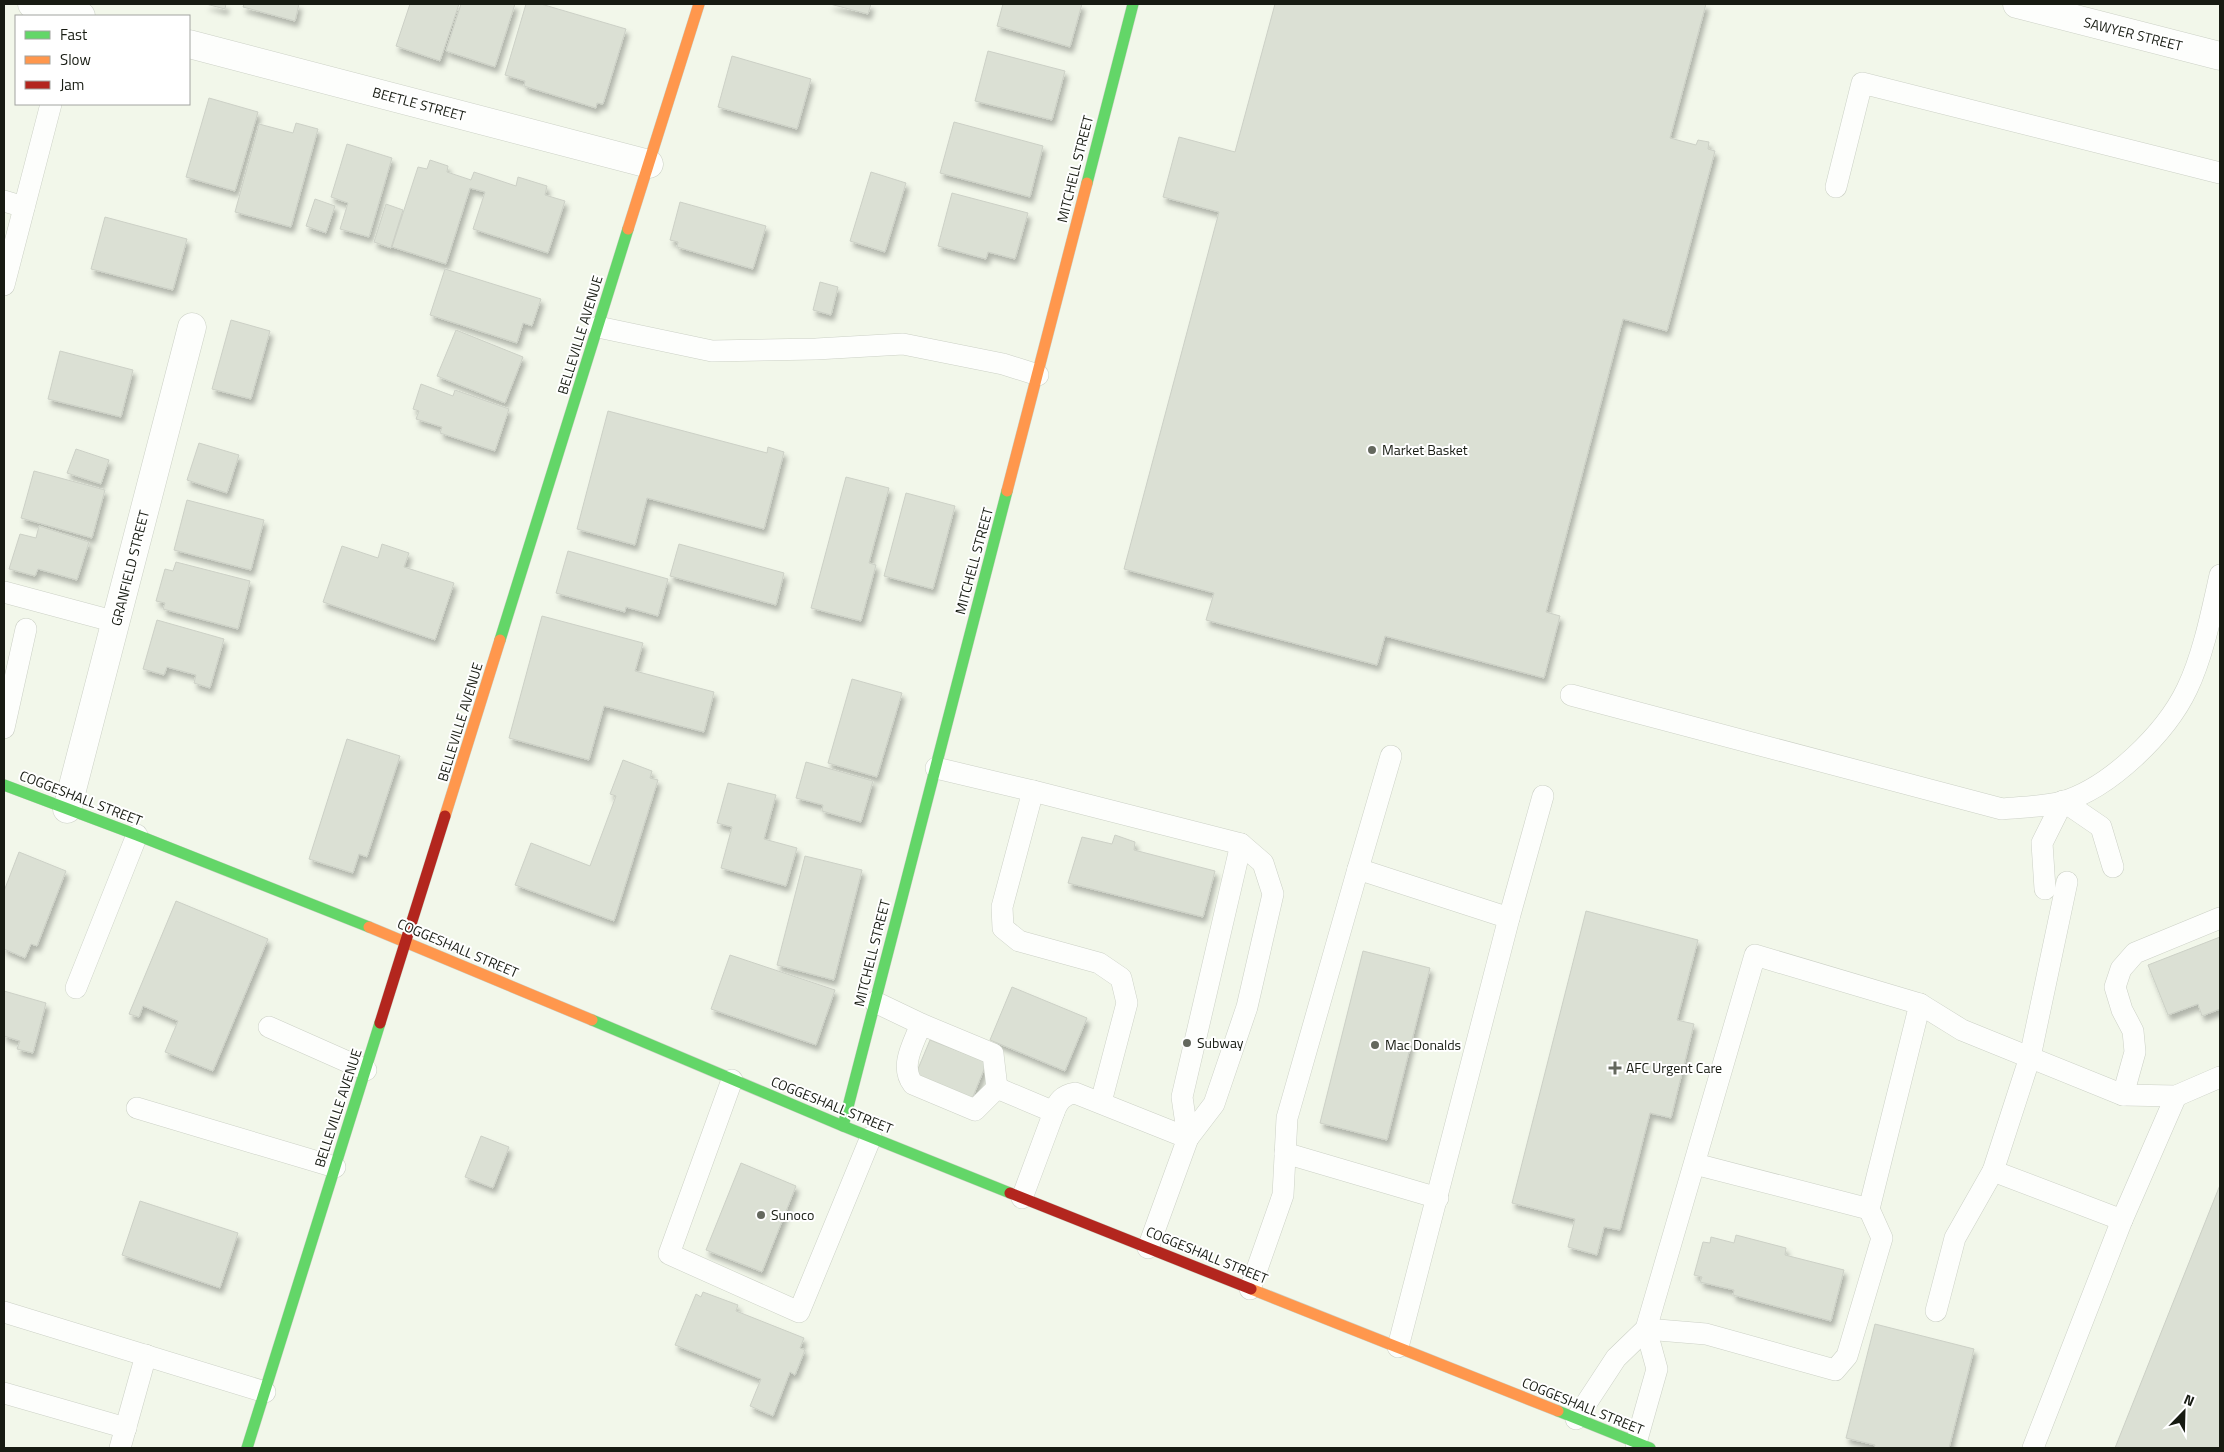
<svg xmlns="http://www.w3.org/2000/svg" width="2224" height="1452" viewBox="0 0 2224 1452" font-family="'Titillium Web',sans-serif">
  <style>
    .building { fill: #dbe0d4; stroke: #ccd0c6; filter: url(#shadow) }
    .lines { fill: none; stroke-linecap: round; stroke-linejoin: round }
    .lane-casing { stroke: #ccd1c6; stroke-width: 22 }
    .street-casing { stroke: #ccd1c6; stroke-width: 29 }
    .fast-casing { stroke: #ccd1c6; stroke-width: 12 }
    .slow-casing { stroke: #ccd1c6; stroke-width: 12 }
    .jam-casing { stroke: #ccd1c6; stroke-width: 12 }
    .lane { stroke: #fdfefc; stroke-width: 21 }
    .street { stroke: #fdfefc; stroke-width: 28 }
    .fast { stroke: #63d668; stroke-width: 11 }
    .slow { stroke: #ff974d; stroke-width: 11 }
    .jam { stroke: #b3261e; stroke-width: 11 }
    .poi-dot { fill: #64685e; stroke: #fff; stroke-width: 2 }
    .labels { text-anchor: middle; stroke-width: 4; stroke-linejoin: round; paint-order: stroke }
    .street-label { font-size: 14px; fill: #171b12; stroke: #fff }
    .poi-label { font-size: 14px; fill: #171b12; stroke: #fff; text-anchor: start }
  </style>
  <defs>
    <filter id="shadow"><feDropShadow dx="3" dy="5.5" stdDeviation="2.5" flood-color="#0004"/></filter>
  </defs>
  <rect width="100%" height="100%" fill="#f2f7ea"/>
  <g class="building">
    <polygon points="206,4 226,4 225,9"/>
    <polygon points="244,4 299,4 295,21 243,7"/>
    <polygon points="410,4 459,4 440,61 396,46"/>
    <polygon points="461,4 515,4 495,67 446,51"/>
    <polygon points="526,4 541,4 626,29 603,104 597,103 596,108 524,86 525,81 505,75"/>
    <polygon points="830,4 871,4 868,14"/>
    <polygon points="1003,4 1082,4 1070,47 997,26"/>
    <polygon points="1275,4 1706,4 1670,138 1696,145 1698,140 1709,142 1708,149 1715,151 1667,331 1623,319 1546,612 1560,616 1544,678 1385,636 1377,665 1206,620 1214,593 1124,569 1219,212 1163,197 1179,137 1235,152"/>
    <polygon points="988,51 1065,71 1052,120 975,101"/>
    <polygon points="732,56 811,79 797,129 718,107"/>
    <polygon points="209,98 258,112 235,191 186,177"/>
    <polygon points="954,122 1043,146 1030,197 940,173"/>
    <polygon points="296,123 318,129 291,227 235,212 259,124 293,133"/>
    <polygon points="347,144 392,158 369,237 340,229 348,203 331,197"/>
    <polygon points="430,160 448,166 447,172 471,180 474,172 516,186 518,177 547,186 545,195 565,201 548,253 473,229 485,192 470,188 446,264 392,247 418,167 427,169"/>
    <polygon points="871,172 906,183 885,252 850,241"/>
    <polygon points="952,193 1028,213 1015,259 988,252 986,259 938,246"/>
    <polygon points="315,199 335,206 326,233 306,226"/>
    <polygon points="680,202 766,226 753,269 677,247 678,242 670,240"/>
    <polygon points="386,204 403,210 391,248 374,242"/>
    <polygon points="105,217 187,239 173,290 91,269"/>
    <polygon points="445,269 541,299 532,326 523,323 517,343 430,315"/>
    <polygon points="820,282 838,287 831,315 813,310"/>
    <polygon points="231,320 270,331 251,399 212,389"/>
    <polygon points="456,330 523,357 505,403 437,376"/>
    <polygon points="60,351 133,370 121,417 48,399"/>
    <polygon points="421,384 453,396 455,390 509,409 495,451 440,433 442,427 416,419 419,411 413,409"/>
    <polygon points="608,411 767,453 768,447 784,452 764,529 647,498 635,545 577,529"/>
    <polygon points="199,443 239,455 227,493 187,480"/>
    <polygon points="76,449 109,460 101,484 67,473"/>
    <polygon points="34,471 105,490 92,538 21,518"/>
    <polygon points="846,477 889,488 869,563 876,565 861,621 811,608"/>
    <polygon points="906,493 955,506 933,589 884,576"/>
    <polygon points="187,500 264,520 251,570 174,550"/>
    <polygon points="39,526 89,542 77,580 38,569 35,576 9,569 20,534 36,538"/>
    <polygon points="382,544 409,553 404,567 454,583 435,640 323,602 342,546 378,558"/>
    <polygon points="679,544 784,573 776,605 670,576"/>
    <polygon points="568,551 668,579 658,616 626,607 625,612 556,593"/>
    <polygon points="176,562 250,581 238,629 163,609 165,603 156,601 165,569 173,571"/>
    <polygon points="542,616 643,643 635,671 714,692 704,732 604,706 589,760 509,738"/>
    <polygon points="157,620 224,639 210,688 194,683 196,675 167,667 164,675 143,669"/>
    <polygon points="852,679 902,693 877,777 828,763"/>
    <polygon points="347,739 400,756 367,857 359,854 353,873 309,859"/>
    <polygon points="623,760 652,771 650,778 658,780 614,921 515,885 531,843 590,866 616,796 610,794"/>
    <polygon points="806,762 873,781 861,822 822,811 823,805 796,798"/>
    <polygon points="728,783 776,795 764,839 797,848 786,886 721,868 732,827 717,823"/>
    <polygon points="1115,835 1135,842 1134,850 1215,871 1203,917 1068,883 1082,837 1112,844"/>
    <polygon points="19,852 66,871 37,946 31,944 25,958 4,949 4,891"/>
    <polygon points="805,856 862,870 834,980 777,965"/>
    <polygon points="176,901 268,939 213,1071 165,1052 178,1021 143,1006 139,1017 129,1014"/>
    <polygon points="1586,911 1698,940 1677,1020 1694,1024 1671,1118 1650,1113 1620,1230 1604,1227 1597,1255 1568,1247 1575,1219 1512,1203"/>
    <polygon points="2220,937 2220,1009 2202,1016 2198,1004 2168,1015 2148,965"/>
    <polygon points="1363,951 1430,968 1387,1140 1320,1123"/>
    <polygon points="730,955 835,990 816,1045 711,1009"/>
    <polygon points="1012,987 1087,1018 1065,1071 990,1040"/>
    <polygon points="4,991 46,1003 33,1053 17,1049 20,1041 4,1036"/>
    <polygon points="930,1040 987,1062 972,1099 915,1076"/>
    <polygon points="481,1136 509,1147 493,1188 465,1177"/>
    <polygon points="741,1163 796,1186 762,1272 706,1250"/>
    <polygon points="2220,1185 2220,1448 2115,1448"/>
    <polygon points="140,1201 238,1233 220,1288 122,1255"/>
    <polygon points="1736,1235 1786,1248 1785,1255 1844,1270 1831,1321 1733,1295 1734,1290 1700,1282 1702,1277 1694,1275 1703,1242 1710,1243 1711,1237 1734,1243"/>
    <polygon points="703,1292 738,1305 736,1311 804,1338 800,1348 805,1350 795,1375 790,1372 773,1416 750,1406 761,1379 675,1345 696,1294 701,1297"/>
    <polygon points="1875,1324 1974,1349 1949,1448 1874,1448 1875,1445 1846,1438"/>
  </g>
  <g class="lines">
    <g class="lane-casing">
      <g id="lane">
        <polyline points="1836,187 1862,83 2220,173"/>
        <polyline points="4,201 24,207"/>
        <polyline points="4,285 51,104"/>
        <polyline points="598,327 712,351 816,349 903,344 1003,364 1038,375"/>
        <polyline points="4,592 116,622"/>
        <path d="M1571,695L2002,809C2021,807 2043,807 2062,802C2110,788 2166,733 2187,689C2203,656 2212,611 2220,575"/>
        <polyline points="4,728 26,629"/>
        <polyline points="936,768 1033,791 1002,907 1003,928 1019,941 1099,963 1121,978 1127,1003 1101,1102"/>
        <polyline points="1033,791 1241,844 1263,863 1273,894 1247,1007 1214,1104 1188,1138 1148,1248"/>
        <polyline points="1358,869 1391,756"/>
        <polyline points="2067,882 2030,1057 1993,1171 2122,1220"/>
        <polyline points="2045,889 2042,843 2063,801 2101,827 2113,867"/>
        <polyline points="1509,918 1543,796"/>
        <polyline points="76,988 137,835"/>
        <path d="M875,1002L921,1024L993,1054L997,1088L975,1110L913,1084C899,1066 914,1043 921,1024"/>
        <polyline points="269,1027 366,1070"/>
        <polyline points="732,1080 669,1254 799,1312 871,1137"/>
        <polyline points="997,1088 1054,1112"/>
        <polyline points="2123,1095 2135,1052 2133,1031 2122,1010 2115,987 2121,969 2135,953 2220,918"/>
        <polyline points="137,1108 335,1167"/>
        <polyline points="1188,1138 1182,1097 1241,844"/>
        <polyline points="1285,1153 1438,1198"/>
        <polyline points="1695,1164 1869,1209 1920,1004"/>
        <path d="M1022,1198L1054,1112C1058,1101 1063,1095 1075,1093L1188,1138"/>
        <polyline points="1250,1289 1283,1195 1287,1118 1358,869 1509,918 1398,1347"/>
        <polyline points="1936,1311 1955,1238 1993,1171"/>
        <polyline points="4,1312 265,1392"/>
        <polyline points="1646,1329 1706,1334 1835,1370 1847,1356 1882,1238 1869,1209"/>
        <polyline points="4,1393 126,1428"/>
        <polyline points="1576,1419 1616,1358 1646,1329 1755,955 1920,1004 1962,1030 2123,1095 2176,1096 2220,1077"/>
        <polyline points="1636,1443 1657,1369 1646,1329"/>
        <polyline points="120,1448 146,1355"/>
        <polyline points="2033,1448 2122,1220 2176,1096"/>
      </g>
    </g>
    <g class="street-casing">
      <g id="street">
        <polyline points="32,4 81,16"/>
        <polyline points="2017,4 2220,56"/>
        <polyline points="189,44 649,164"/>
        <polyline points="67,809 192,327"/>
      </g>
    </g>
    <g class="fast-casing">
      <g id="fast">
        <polyline points="1087,183 1133,4"/>
        <polyline points="500,640 628,229"/>
        <polyline points="4,785 137,835 369,927"/>
        <polyline points="592,1020 843,1126 1010,1193"/>
        <polyline points="843,1126 1007,491"/>
        <polyline points="1558,1411 1650,1448"/>
        <polyline points="247,1448 380,1023"/>
      </g>
    </g>
    <g class="slow-casing">
      <g id="slow">
        <polyline points="628,229 699,4"/>
        <polyline points="1007,491 1087,183"/>
        <polyline points="445,816 500,640"/>
        <polyline points="369,927 592,1020"/>
        <polyline points="1251,1289 1558,1411"/>
      </g>
    </g>
    <g class="jam-casing">
      <g id="jam">
        <polyline points="380,1023 445,816"/>
        <polyline points="1010,1193 1251,1289"/>
      </g>
    </g>
    <use href="#lane" class="lane"/>
    <use href="#street" class="street"/>
    <use href="#fast" class="fast"/>
    <use href="#slow" class="slow"/>
    <use href="#jam" class="jam"/>
  </g>
  <g class="poi-dot">
    <circle cx="1372" cy="450" r="5"/>
    <circle cx="1187" cy="1043" r="5"/>
    <circle cx="1375" cy="1045" r="5"/>
    <path d="M1612.5 1060.5h5v5h5v5h-5v5h-5v-5h-5v-5h5z"/>
    <circle cx="761" cy="1215" r="5"/>
  </g>
  <g class="labels">
    <g class="street-label">
      <text transform="translate(2133 34) rotate(14)" y="5">SAWYER STREET</text>
      <text transform="translate(419 104) rotate(15)" y="5">BEETLE STREET</text>
      <text transform="translate(1075 169) rotate(-76)" y="5">MITCHELL STREET</text>
      <text transform="translate(580 335) rotate(-73)" y="5">BELLEVILLE AVENUE</text>
      <text transform="translate(974 561) rotate(-75)" y="5">MITCHELL STREET</text>
      <text transform="translate(130 568) rotate(-76)" y="5">GRANFIELD STREET</text>
      <text transform="translate(460 722) rotate(-73)" y="5">BELLEVILLE AVENUE</text>
      <text transform="translate(81 798) rotate(21)" y="5">COGGESHALL STREET</text>
      <text transform="translate(458 948) rotate(23)" y="5">COGGESHALL STREET</text>
      <text transform="translate(872 953) rotate(-76)" y="5">MITCHELL STREET</text>
      <text transform="translate(832 1105) rotate(22)" y="5">COGGESHALL STREET</text>
      <text transform="translate(338 1108) rotate(-72)" y="5">BELLEVILLE AVENUE</text>
      <text transform="translate(1207 1255) rotate(22)" y="5">COGGESHALL STREET</text>
      <text transform="translate(1583 1406) rotate(22)" y="5">COGGESHALL STREET</text>
    </g>
    <g class="poi-label">
      <text x="1382" y="455">Market Basket</text>
      <text x="1197" y="1048">Subway</text>
      <text x="1385" y="1050">Mac Donalds</text>
      <text x="1626" y="1073">AFC Urgent Care</text>
      <text x="771" y="1220">Sunoco</text>
    </g>
  </g>
  <rect width="2224" height="1452" fill="none" stroke="#171b12" stroke-width="10"/>
  <rect x="15" y="15" width="175" height="90" fill="#ffffff" stroke="#a2a4a0"/>
  <rect x="25" y="31" width="25" height="8" fill="#63d668" stroke="#a2a4a0"/>
  <text x="60" y="40" font-size="15" fill="#171b12">Fast</text>
  <rect x="25" y="56" width="25" height="8" fill="#ff974d" stroke="#a2a4a0"/>
  <text x="60" y="65" font-size="15" fill="#171b12">Slow</text>
  <rect x="25" y="81" width="25" height="8" fill="#b3261e" stroke="#a2a4a0"/>
  <text x="60" y="90" font-size="15" fill="#171b12">Jam</text>
  <g transform="translate(2184 1412) rotate(23)" stroke="#ffffff" stroke-width="4" paint-order="stroke">
  <path d="M0-4L9 19L0 12L-9 19Z" fill="#171b12"/>
  <text y="-8" font-size="14" font-weight="bold" text-anchor="middle" fill="#171b12">N</text>
  </g>
</svg>
